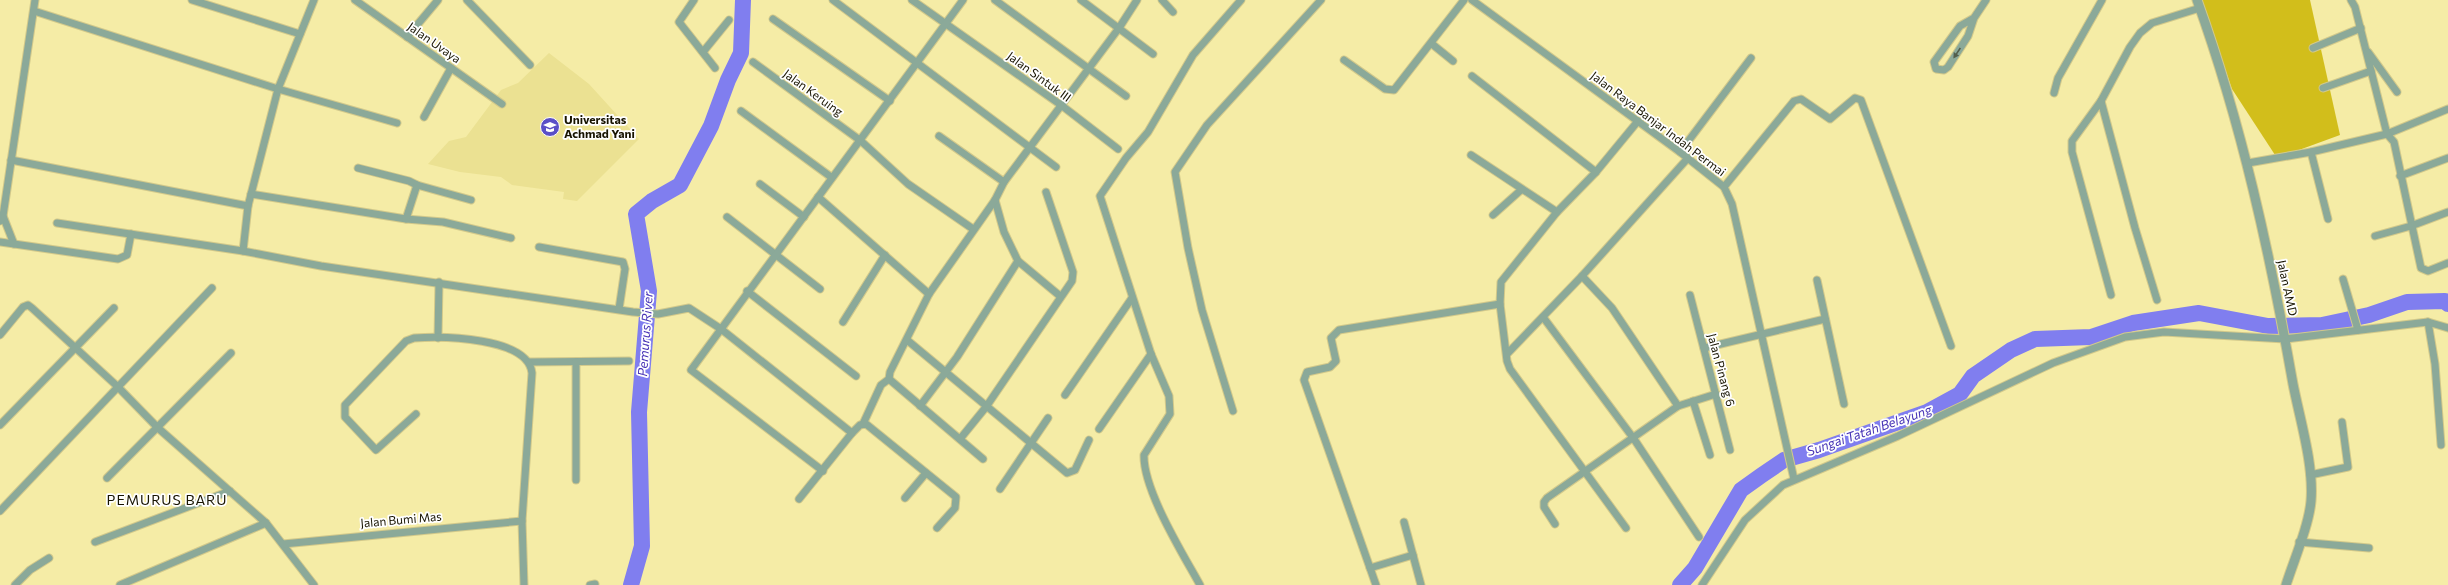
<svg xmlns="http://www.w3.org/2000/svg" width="2448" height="585" viewBox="0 0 2448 585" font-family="Commissioner,sans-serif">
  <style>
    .built { fill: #ebe192 }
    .green { fill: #d2be1b }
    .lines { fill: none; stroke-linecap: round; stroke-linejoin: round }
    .river { stroke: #807eef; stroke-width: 16 }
    .minor-casing { stroke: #d2c98b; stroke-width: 9 }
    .tertiary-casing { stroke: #d2c98b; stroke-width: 11 }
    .minor { stroke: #8ba999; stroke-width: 7 }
    .tertiary { stroke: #8ba999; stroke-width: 9 }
    .oneway { fill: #525e4c }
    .labels { text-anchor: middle; stroke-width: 3.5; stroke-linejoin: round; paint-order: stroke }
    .street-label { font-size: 12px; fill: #181400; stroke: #fff }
    .poi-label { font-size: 12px; font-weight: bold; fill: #181400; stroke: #fff; text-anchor: start }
    .water-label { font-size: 13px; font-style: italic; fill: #4733b6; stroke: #fff }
    .quarter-label { font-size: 14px; letter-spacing: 1px; fill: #181400; stroke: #fff }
  </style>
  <rect width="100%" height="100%" fill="#f5eca6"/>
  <polygon class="built" points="549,53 589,84 639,139 577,201 563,199 564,192 512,185 501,177 460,172 428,164 449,141 466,137 501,90 518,83"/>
  <polygon class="green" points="2201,0 2310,0 2340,135 2277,158 2232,89"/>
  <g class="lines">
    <g class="river">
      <polyline points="631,585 642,546 639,412 649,291 636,214 652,201 680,185 711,126 728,80 741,53 743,0"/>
      <polyline points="1680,585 1695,568 1741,490 1762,475 1784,460 1819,450 1927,412 1960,394 1973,376 2011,350 2035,339 2091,337 2133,323 2199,313 2268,326 2322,325 2369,315 2407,302 2445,301 2448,304"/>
    </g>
    <g class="minor-casing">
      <g id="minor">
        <polyline points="192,0 300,34"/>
        <polyline points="355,0 502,104"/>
        <polyline points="467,0 530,65"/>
        <polyline points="694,0 679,22 715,68"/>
        <polyline points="833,0 1056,167"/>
        <polyline points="912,0 1061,105 1118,149"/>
        <polyline points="995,0 1126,96"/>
        <polyline points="1081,0 1153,54"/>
        <polyline points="1162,0 1173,12"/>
        <polyline points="1472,0 1680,152 1724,187 1732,204 1794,479"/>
        <polyline points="2351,0 2355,7 2387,134 2448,109"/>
        <polyline points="34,11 278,89 314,0"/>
        <polyline points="1974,18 1960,26 1934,62 1936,69 1944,70 1948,67 1968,36 1974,18 1986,0"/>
        <polyline points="773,19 890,101"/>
        <polyline points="407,37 438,0"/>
        <polyline points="1432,44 1453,61"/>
        <polyline points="2313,48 2361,28"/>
        <polyline points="703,52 729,20"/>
        <polyline points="2368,52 2397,92"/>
        <polyline points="1344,60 1385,89 1394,90 1464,0"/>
        <polyline points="753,62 861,141 908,184 973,229"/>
        <polyline points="1472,76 1596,172"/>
        <polyline points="2323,88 2371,71"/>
        <polyline points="2054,93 2058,78 2102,0"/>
        <polyline points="2101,101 2135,228 2157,300"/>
        <polyline points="741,111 831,177"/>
        <polyline points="424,117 451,68"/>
        <polyline points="939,136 1004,182"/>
        <polyline points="1680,152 1751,58"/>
        <polyline points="2311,152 2328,219"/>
        <polyline points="1471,155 1557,212 1596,172 1638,121"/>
        <polyline points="11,160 248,206"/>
        <polyline points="2248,163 2311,152 2387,134 2394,142 2421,268 2428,271 2448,263"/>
        <polyline points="358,168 409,181 417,185"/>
        <polyline points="2400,176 2448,158"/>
        <polyline points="760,184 804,217"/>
        <polyline points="1724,187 1794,101 1801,99 1830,119 1855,98 1861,100 1951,346"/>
        <polyline points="251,194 406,219 443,222 511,238"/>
        <polyline points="818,197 929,294"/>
        <polyline points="995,200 1004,232 1018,261 1060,296"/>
        <polyline points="1557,212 1501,282 1500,304 1507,361 1510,369 1626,528"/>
        <polyline points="1493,215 1521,190"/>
        <polyline points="3,216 14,244"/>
        <polyline points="727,217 820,289"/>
        <polyline points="406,219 417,185 471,200"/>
        <polyline points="0,221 3,216 35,0"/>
        <polyline points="57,223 243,251 321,266 633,312 658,314 689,308 721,329 852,433"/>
        <polyline points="2375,236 2411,226 2448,212"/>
        <polyline points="0,242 118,259 127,255 131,234"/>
        <polyline points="539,247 623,262 625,269 619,309"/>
        <polyline points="243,251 248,206 278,89 397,123"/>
        <polyline points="1582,276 1612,308 1678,406"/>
        <polyline points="2343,279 2358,330"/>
        <polyline points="1817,280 1844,404"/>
        <polyline points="747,291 856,376"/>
        <polyline points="1690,295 1730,450"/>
        <polyline points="2111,295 2072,152 2072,141 2101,101 2130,47 2140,33 2152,23 2200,8"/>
        <polyline points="1543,317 1634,439 1699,537"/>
        <polyline points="843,322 885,255"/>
        <polyline points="2428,322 2435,364 2441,445"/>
        <polyline points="0,335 23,307 28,305 32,308 117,386 158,428 266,523 314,585"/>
        <polyline points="438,338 439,282"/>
        <polyline points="907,340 1067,473 1075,470 1089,440"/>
        <polyline points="1704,348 1825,319"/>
        <polyline points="1507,354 1582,276 1688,158"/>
        <polyline points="529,362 629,361"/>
        <polyline points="576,362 576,480"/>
        <polyline points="889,379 983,459"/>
        <polyline points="1065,395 1132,298"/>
        <polyline points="1693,401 1710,455"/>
        <polyline points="920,406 957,357 1018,261"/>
        <polyline points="1233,411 1202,310 1188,248 1175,172 1207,125 1321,0"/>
        <path d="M416,414L376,450L345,417V405L406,341L414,338C442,336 528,337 532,373L522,521L524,585"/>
        <polyline points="863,424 881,385 889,379 890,372 929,294 995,200 1004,182 1119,28 1137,0"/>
        <polyline points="0,425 114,308"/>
        <polyline points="1099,429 1151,354"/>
        <polyline points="960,439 986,407 1072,281 1073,272 1046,192"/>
        <polyline points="823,471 691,370 963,0"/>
        <polyline points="2310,475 2348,467 2342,422"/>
        <polyline points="107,478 231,353"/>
        <polyline points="1000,489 1048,418"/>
        <polyline points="905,498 926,473"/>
        <polyline points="799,499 852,433 860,425 866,424 956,497 955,508 937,528"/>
        <polyline points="0,511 212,288"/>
        <polyline points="1404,522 1421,585"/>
        <polyline points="1555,524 1544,507 1544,502 1547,498 1678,406 1716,394"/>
        <polyline points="95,542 230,491"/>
        <polyline points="2299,542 2369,548"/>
        <polyline points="283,544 522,521"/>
        <polyline points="1370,568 1413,555"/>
        <polyline points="15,585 30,570 49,558"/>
        <polyline points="120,585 266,523"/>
        <polyline points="590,585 595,584"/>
        <path d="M1200,585C1183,554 1143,490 1144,455L1170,414L1169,396L1151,354L1100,196L1126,158L1148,132L1193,55L1241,0"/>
        <polyline points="1376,585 1304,380 1307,372 1330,367 1336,361 1331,338 1339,330 1500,304"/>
        <polyline points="1702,585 1745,520 1783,485 1898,436 2053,363 2125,337 2164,332 2285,339 2428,322 2448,328"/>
      </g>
    </g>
    <g class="tertiary-casing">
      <path id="tertiary" d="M2197,0C2242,125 2270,254 2293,384C2300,420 2314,465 2311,501C2309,525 2294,560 2286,585"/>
    </g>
    <use href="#minor" class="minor"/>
    <use href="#tertiary" class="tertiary"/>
  </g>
  <defs><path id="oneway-solid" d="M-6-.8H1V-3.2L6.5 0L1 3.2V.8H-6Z"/></defs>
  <use class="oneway" href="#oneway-solid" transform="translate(1957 53) rotate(124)"/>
  <defs>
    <g id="university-disc" transform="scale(1)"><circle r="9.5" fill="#5a4fc7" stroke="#fff"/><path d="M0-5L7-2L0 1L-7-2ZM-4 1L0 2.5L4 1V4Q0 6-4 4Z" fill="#fff"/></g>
  </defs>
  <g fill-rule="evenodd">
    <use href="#university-disc" x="550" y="127"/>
  </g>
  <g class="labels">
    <g class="street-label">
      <text transform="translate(434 43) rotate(35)" y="4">Jalan Uvaya</text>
      <text transform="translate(1039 77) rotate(36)" y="4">Jalan Sintuk III</text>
      <text transform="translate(813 93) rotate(36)" y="4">Jalan Keruing</text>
      <text transform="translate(1658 124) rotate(37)" y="4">Jalan Raya Banjar Indah Permai</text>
      <text transform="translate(2287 288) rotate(78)" y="4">Jalan AMD</text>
      <text transform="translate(1721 370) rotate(75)" y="4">Jalan Pinang 6</text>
      <text transform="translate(401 520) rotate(-5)" y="4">Jalan Bumi Mas</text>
    </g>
    <g class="poi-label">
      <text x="564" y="124">Universitas<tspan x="564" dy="14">Achmad Yani</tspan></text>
    </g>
    <g class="water-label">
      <text transform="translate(645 334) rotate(-86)" y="5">Pemurus River</text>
      <text transform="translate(1869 430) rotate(-19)" y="5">Sungai Tatah Belayung</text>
    </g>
    <g class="quarter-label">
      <text x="167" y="505">PEMURUS BARU</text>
    </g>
  </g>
</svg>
